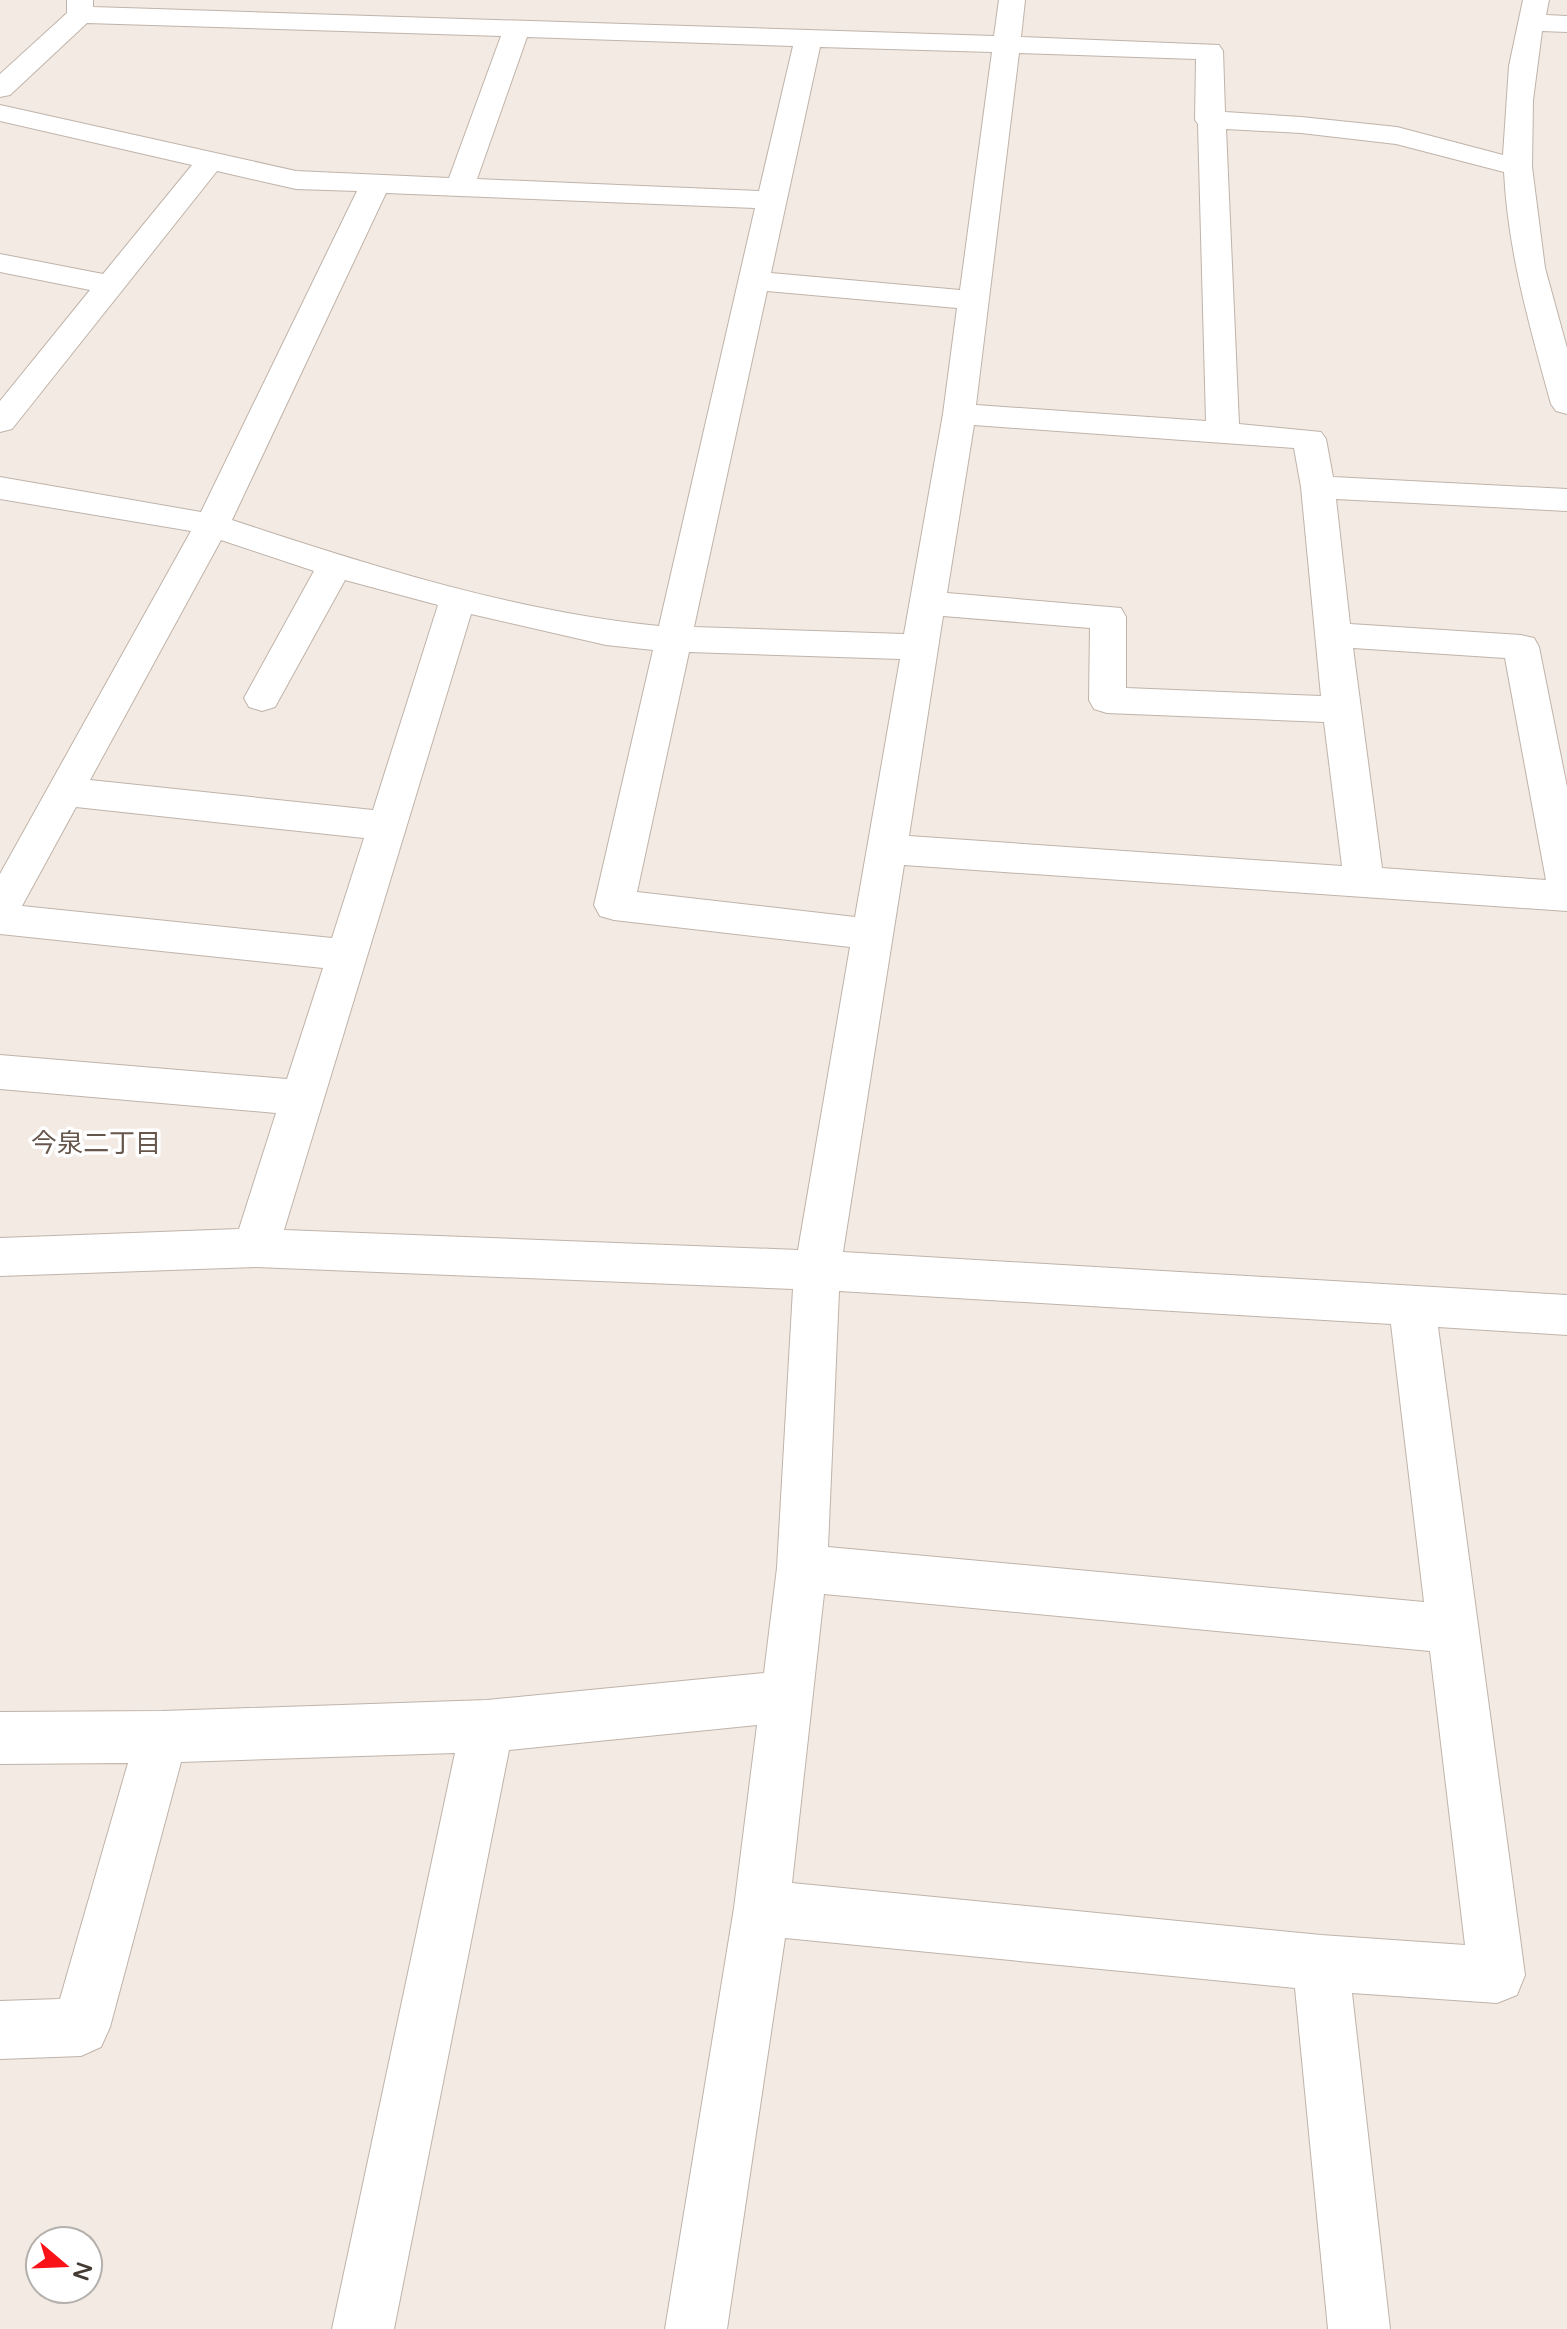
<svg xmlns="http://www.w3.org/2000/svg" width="1567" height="2329" viewBox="0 0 1567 2329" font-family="'Varela Round','Noto Sans JP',sans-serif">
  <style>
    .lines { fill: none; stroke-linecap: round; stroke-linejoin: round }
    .minor-casing { stroke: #c0b3a9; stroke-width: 2 }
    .minor { fill: #fff; fill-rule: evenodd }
    .labels { text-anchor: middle; stroke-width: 7; stroke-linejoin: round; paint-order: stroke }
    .neighbourhood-label { font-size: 26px; fill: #66564b; stroke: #fff }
  </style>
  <rect width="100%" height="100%" fill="#f2eae3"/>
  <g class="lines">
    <g class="minor-casing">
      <path id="minor" d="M67,0H93V7L994,36L999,0H1025L1021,37L1219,45L1223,51L1225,112L1301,117L1397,127L1503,155L1509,66L1523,0H1549L1546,15L1567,16V32L1542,31L1533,100L1532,167L1545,268L1567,348V414L1556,411L1551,404C1530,327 1508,253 1504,172L1396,144L1301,133L1226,129L1239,424L1321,432L1326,439L1333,477L1567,489V511L1336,499L1350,624L1521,635L1534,638L1539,647L1567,787V911L904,865L843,1252L1567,1295V1335L1438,1327L1525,1975L1517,1995L1497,2003L1352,1993L1390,2329H1328L1295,1988L785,1938L727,2329H665L734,1908L757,1725L509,1750L394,2329H332L455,1753L181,1762L110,2027L101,2047L81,2056L0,2059V2001L60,1999L128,1763L0,1764V1712L162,1711L487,1700L764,1673L777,1568L793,1289L256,1267L0,1276V1238L239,1229L276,1113L0,1089V1055L287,1079L323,968L0,934V874L191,531L0,499V477L201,512L357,191L296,189L217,171L12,429L0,432V401L90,290L0,272V254L103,274L192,165L0,121V105L296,171L449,178L501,36L87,23L10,95L0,97V74L67,13ZM527,37L793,46L759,191L477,179ZM820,47L992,52L960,290L771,273ZM1019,53L1196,59L1195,120L1198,124L1206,421L976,405ZM386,193L755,208L659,626C515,612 368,565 232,520ZM767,291L957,308L943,414L904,634L694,627ZM974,425L1294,448L1301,487L1321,696L1126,688V617L1121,608L947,593ZM221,540L314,571L244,698L249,707L262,711L275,707L345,580L438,605L373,810L90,780ZM471,614L606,645L653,650L594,905L600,916L614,920L850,947L798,1250L284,1230ZM943,616L1090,628L1089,700L1094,709L1107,713L1324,722L1342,866L909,836ZM1353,648L1505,658L1546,880L1382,868ZM689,652L900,659L855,917L637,892ZM76,807L364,838L332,938L22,906ZM839,1291L1391,1324L1424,1602L828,1547ZM824,1594L1430,1651L1465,1945L1321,1935L792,1883Z"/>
    </g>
    <use href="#minor" class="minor"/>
  </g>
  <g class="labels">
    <g class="neighbourhood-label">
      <text x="96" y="1152">今泉二丁目</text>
    </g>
  </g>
  <g transform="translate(64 2265) rotate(109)"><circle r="38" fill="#ffffff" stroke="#b4b0ad" stroke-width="2"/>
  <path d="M0-6L14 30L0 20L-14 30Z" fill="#fa1219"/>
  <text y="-12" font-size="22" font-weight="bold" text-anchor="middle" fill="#433a33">N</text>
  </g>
</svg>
